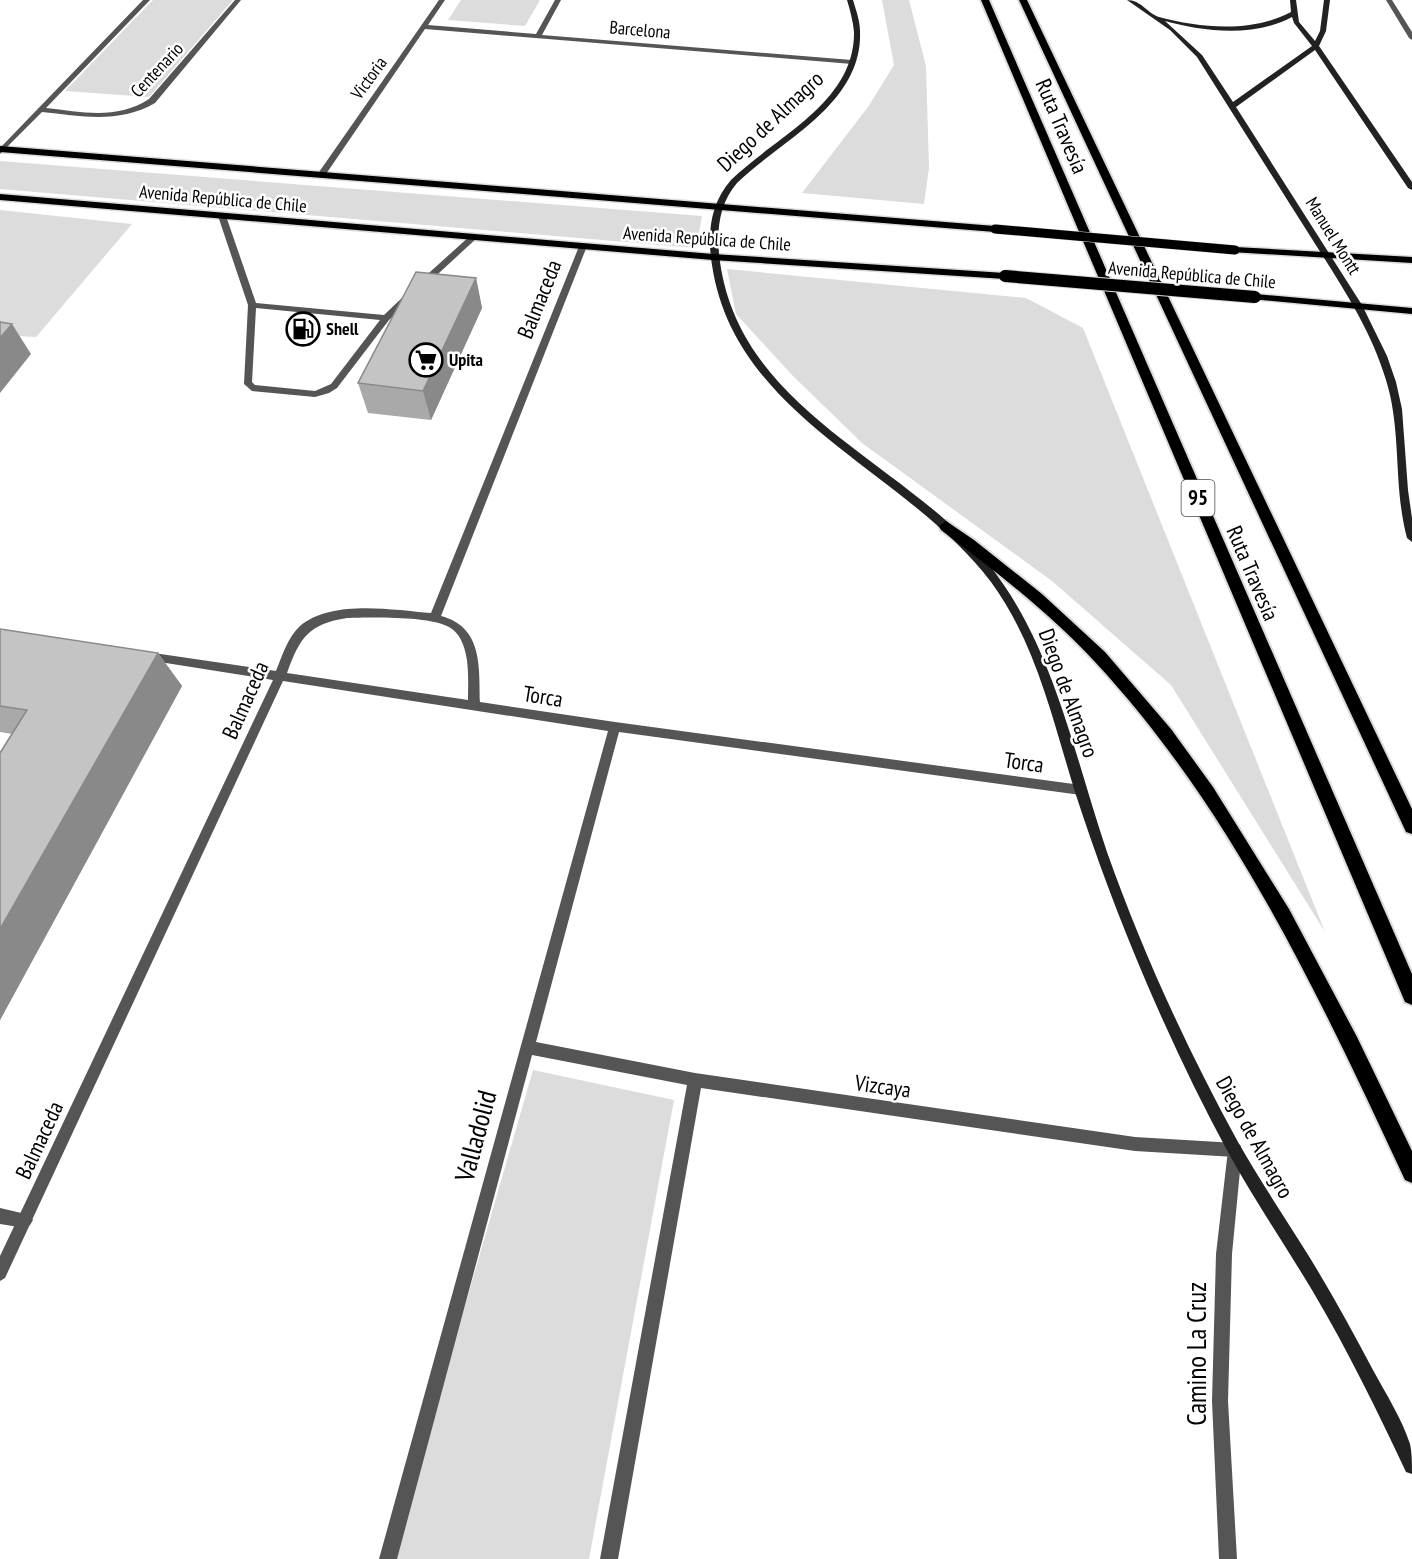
<svg xmlns="http://www.w3.org/2000/svg" width="1412" height="1559" viewBox="0 0 1412 1559" font-family="'PT Sans Narrow',sans-serif">
  <style>
    .green { fill: #dcdcdc }
    .lines { fill: none; stroke-linecap: round; stroke-linejoin: round }
    .primary-casing { stroke: #dbdbdb; stroke-width: 3 }
    .trunk-casing { stroke: #dbdbdb; stroke-width: 4 }
    .service { fill: #555; fill-rule: evenodd }
    .minor { fill: #555; fill-rule: evenodd }
    .tertiary { fill: #555; fill-rule: evenodd }
    .secondary { fill: #222; fill-rule: evenodd }
    .primary { fill: #000; fill-rule: evenodd }
    .trunk { fill: #000; fill-rule: evenodd }
    .primary-bridge-far1-casing { stroke: #dbdbdb; stroke-width: 10; stroke-linecap: butt }
    .primary-bridge-casing { stroke: #dbdbdb; stroke-width: 14; stroke-linecap: butt }
    .primary-bridge-far1 { stroke: #000; stroke-width: 9 }
    .primary-bridge { stroke: #000; stroke-width: 12 }
    .wall { fill: #a9a9a9 }
    .shaded-wall { fill: #898989 }
    .building { fill: #c4c4c4; stroke: #898989; stroke-width: 1.5 }
    .labels { text-anchor: middle; stroke-width: 5; stroke-linejoin: round; paint-order: stroke }
    .far-street-label { font-size: 18px; fill: #000; stroke: #fff }
    .far-poi-label { font-size: 18px; font-weight: bold; fill: #000; stroke: #fff; text-anchor: start }
    .shield { fill: #fff; stroke: #4c4c4c; stroke-width: 1.5 }
    .shield-label { font-size: 21px; font-weight: bold; fill: #000 }
    .street-label { font-size: 22px; fill: #000; stroke: #fff }
    .near-street-label { font-size: 27px; fill: #000; stroke: #fff }
  </style>
  <rect width="100%" height="100%" fill="#fff"/>
  <g class="green">
    <polygon points="153,0 233,0 149,97 65,91"/>
    <polygon points="461,0 540,0 525,26 448,20"/>
    <polygon points="882,0 909,0 926,66 929,168 924,204 802,193 868,107 894,65"/>
    <polygon points="0,161 702,216 696,248 0,189"/>
    <polygon points="0,210 132,224 36,337 0,335"/>
    <polygon points="727,269 1026,298 1083,328 1325,932 1171,685 1052,581 862,443 792,375 736,314"/>
    <polygon points="533,1070 674,1100 589,1559 392,1559"/>
  </g>
  <g class="lines">
    <g class="primary-casing">
      <g id="primary">
        <polygon points="0,146 995,226 1000,229 995,232 0,152"/>
        <polygon points="0,194 713,254 1005,273 1010,276 1005,279 713,260 0,200"/>
        <polygon points="1235,247 1412,257 1412,263 1231,252 1231,248"/>
        <polygon points="1255,294 1412,308 1412,314 1251,299 1251,295"/>
      </g>
    </g>
    <g class="trunk-casing">
      <g id="trunk">
        <polygon points="981,0 989,0 1412,974 1412,1005 1405,1002"/>
        <polygon points="1019,0 1027,0 1412,809 1412,834 1406,832"/>
        <path d="M946,521L974,540L1042,594L1105,652L1171,729L1213,787L1289,909L1357,1037L1412,1151V1183L1405,1180C1320,998 1234,812 1096,663C1050,613 995,571 941,530L939,526Z"/>
      </g>
    </g>
    <g class="service">
      <polygon points="1386,0 1392,0 1412,32 1412,40 1409,38"/>
      <path d="M219,214L226,216L256,303L384,315L405,295H411V299L389,320L337,388L329,393L315,397L252,391L244,384L248,305L218,216ZM256,308L380,320L331,384L315,391L255,385L252,382Z"/>
      <polygon points="471,235 478,237 426,285 420,285 420,281"/>
      <polygon points="0,1208 30,1215 33,1220 30,1225 25,1228 0,1224"/>
    </g>
    <g class="minor">
      <path d="M143,0H150L46,108C82,112 117,120 149,99L235,0H241L155,103C119,124 81,116 42,112L0,154V148Z"/>
      <polygon points="439,0 445,0 428,25 536,34 555,0 561,0 542,35 852,60 855,62 852,64 425,29 324,177 318,177 317,175"/>
      <path d="M580,244L587,246L441,616C483,627 479,667 480,702L615,722L1081,785L1085,786L1087,790L1085,794L1081,795L619,732L536,1042L695,1073L1135,1137L1235,1143L1240,1145L1242,1150L1240,1155L1235,1157L1135,1151L701,1088L618,1559H600L687,1085L532,1055L397,1559H379L608,731L283,681L5,1278L0,1281V1256L273,680L147,660L143,659L141,656L143,653L147,652L276,671C282,656 288,637 300,626C332,599 393,610 431,613ZM347,618C370,617 431,616 449,627C454,630 459,635 461,640C470,658 468,681 468,700L287,673C300,637 309,624 347,618Z"/>
    </g>
    <polygon class="tertiary" points="1235,1143 1240,1145 1242,1150 1232,1254 1228,1401 1237,1559 1219,1559 1212,1401 1216,1254 1228,1150 1230,1145"/>
    <g class="secondary">
      <path d="M847,0H853C856,10 860,21 860,31C863,104 781,140 737,183C718,205 716,234 720,262C741,410 899,458 985,560C1052,639 1074,755 1107,852C1142,951 1187,1049 1238,1142C1260,1181 1286,1219 1310,1258C1332,1294 1353,1332 1373,1370C1386,1394 1402,1419 1410,1444C1412,1453 1412,1465 1412,1474L1406,1472C1377,1410 1347,1349 1312,1290C1285,1245 1255,1201 1229,1154C1199,1099 1172,1042 1147,984C1120,921 1096,857 1075,792C1053,721 1036,643 991,582C906,469 735,419 712,265C707,234 710,204 731,180C775,137 855,103 854,32C853,21 850,10 847,0Z"/>
      <path d="M1127,0C1141,0 1147,13 1159,17C1200,28 1252,33 1291,12L1290,0H1296L1299,22L1315,41L1320,31L1324,0H1330L1326,31L1319,46L1412,182V190L1408,188L1315,50L1236,107L1362,305L1387,356L1396,382L1402,409L1408,490L1412,518V542L1407,538C1393,486 1402,431 1386,380C1370,326 1337,279 1307,231C1270,173 1234,115 1197,57L1170,30ZM1292,17L1294,23L1312,46L1233,102L1202,55L1165,21C1204,32 1255,37 1292,17Z"/>
    </g>
    <use href="#primary" class="primary"/>
    <use href="#trunk" class="trunk"/>
    <g class="primary-bridge-far1-casing">
      <polyline id="primary-bridge-far1" points="995,229 1235,250"/>
    </g>
    <g class="primary-bridge-casing">
      <polyline id="primary-bridge" points="1005,276 1255,297"/>
    </g>
    <use href="#primary-bridge-far1" class="primary-bridge-far1"/>
    <use href="#primary-bridge" class="primary-bridge"/>
  </g>
  <g class="wall">
    <polygon points="476,278 482,308 431,420 368,413 358,383"/>
    <polygon points="0,629 158,653 182,686 0,1020 0,753 12,734 0,732"/>
  </g>
  <g class="shaded-wall">
    <polygon points="476,278 482,308 431,420 423,391"/>
    <polygon points="12,324 31,354 0,393 0,338"/>
    <polygon points="158,653 182,686 0,1020 0,929"/>
  </g>
  <g class="building">
    <polygon points="416,272 476,278 423,391 358,383"/>
    <polygon points="0,322 12,324 0,338"/>
    <polygon points="0,629 158,653 0,929 0,753 27,710 0,706"/>
  </g>
  <defs>
    <g id="fuel-ring" transform="scale(1.725)"><circle r="9.5" fill="#fff" stroke="#000" stroke-width="1.5"/><path d="M-5.5-6h7V0h2V4h1.3V-2.5L3-4.5l.8-.8L6-3V5H2.5V1h-1V6h-7ZM-4.2-4.7v3.2H.2V-4.7Z" fill="#000"/></g>
    <g id="supermarket-ring" transform="scale(1.725)"><circle r="9.5" fill="#fff" stroke="#000" stroke-width="1.5"/><path d="M-6-5.5h2.5l.6 2H6L4.5 2H-2.5L-4.4-4H-6ZM-1.5 3.2a1.3 1.3 0 1 0 .1 0ZM3 3.2a1.3 1.3 0 1 0 .1 0Z" fill="#000"/></g>
  </defs>
  <g fill-rule="evenodd">
    <use href="#fuel-ring" x="303" y="329"/>
    <use href="#supermarket-ring" x="426" y="360"/>
  </g>
  <g class="labels">
    <g class="far-street-label">
      <text transform="translate(640 30) rotate(5)" y="6">Barcelona</text>
      <text transform="translate(157 70) rotate(-47)" y="6">Centenario</text>
      <text transform="translate(369 78) rotate(-54)" y="6">Victoria</text>
      <text transform="translate(223 199) rotate(5)" y="6">Avenida República de Chile</text>
      <text transform="translate(1333 236) rotate(58)" y="6">Manuel Montt</text>
      <text transform="translate(707 239) rotate(4)" y="6">Avenida República de Chile</text>
      <text transform="translate(1192 275) rotate(5)" y="6">Avenida República de Chile</text>
    </g>
    <g class="far-poi-label">
      <text x="326" y="335">Shell</text>
      <text x="449" y="366">Upita</text>
    </g>
    <rect class="shield" x="1181.5" y="480" width="33" height="36" rx="4.5"/>
    <g class="shield-label">
      <text x="1198" y="505">95</text>
    </g>
    <g class="street-label">
      <text transform="translate(770 121) rotate(-43)" y="8">Diego de Almagro</text>
      <text transform="translate(1062 126) rotate(67)" y="8">Ruta Travesía</text>
      <text transform="translate(539 299) rotate(-68)" y="8">Balmaceda</text>
      <text transform="translate(1253 573) rotate(67)" y="8">Ruta Travesía</text>
      <text transform="translate(1069 693) rotate(70)" y="8">Diego de Almagro</text>
      <text transform="translate(543 696) rotate(9)" y="8">Torca</text>
      <text transform="translate(245 700) rotate(-66)" y="8">Balmaceda</text>
      <text transform="translate(1024 762) rotate(8)" y="8">Torca</text>
      <text transform="translate(883 1086) rotate(8)" y="8">Vizcaya</text>
      <text transform="translate(1255 1137) rotate(61)" y="8">Diego de Almagro</text>
      <text transform="translate(39 1140) rotate(-65)" y="8">Balmaceda</text>
    </g>
    <g class="near-street-label">
      <text transform="translate(476 1136) rotate(-75)" y="9">Valladolid</text>
      <text transform="translate(1197 1354) rotate(-90)" y="9">Camino La Cruz</text>
    </g>
  </g>
</svg>
